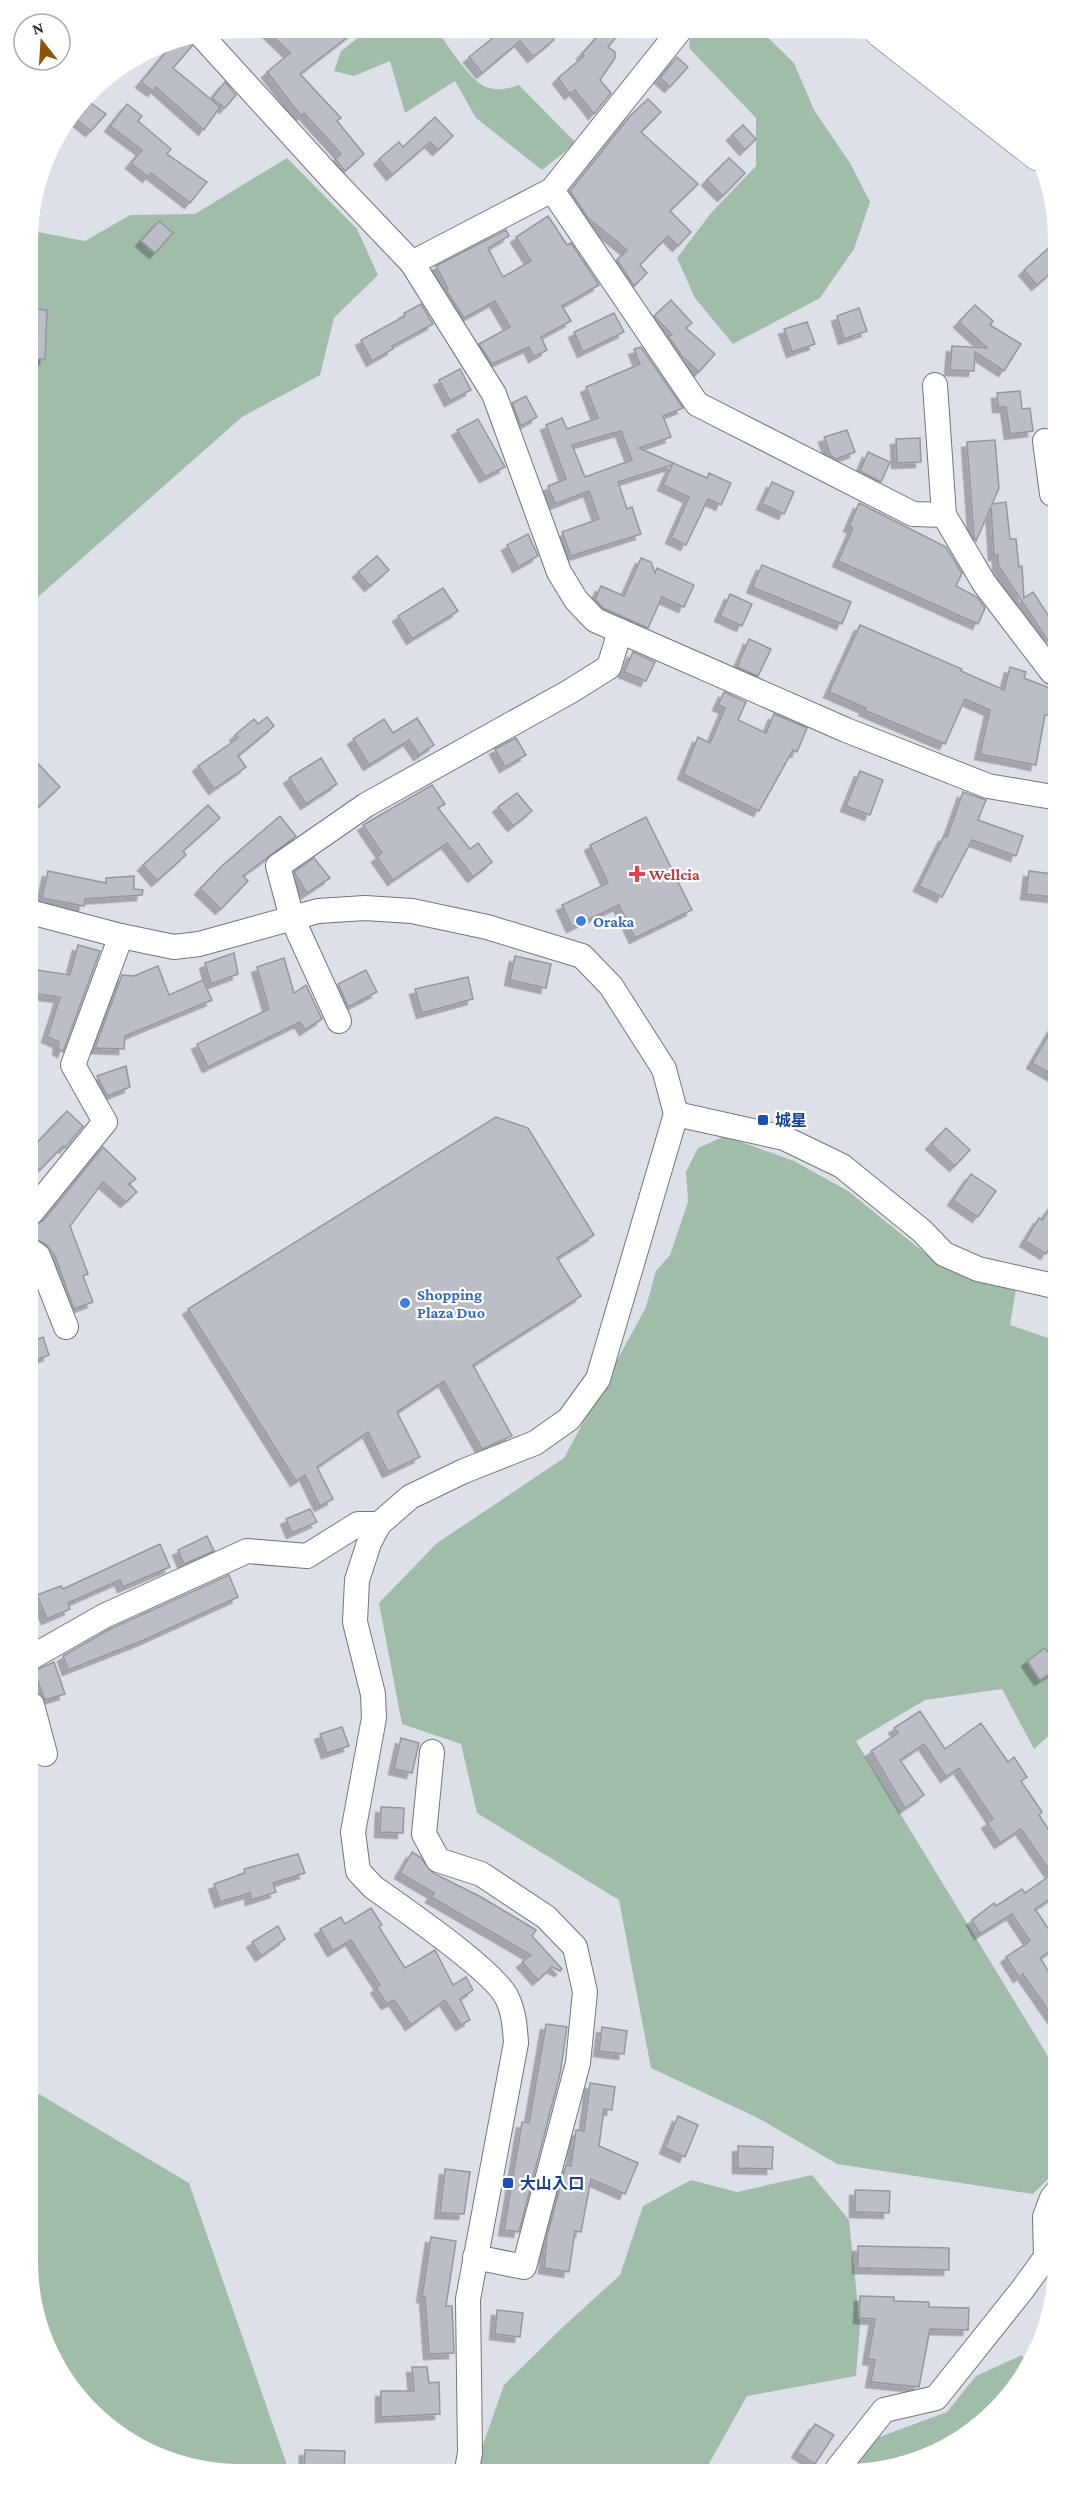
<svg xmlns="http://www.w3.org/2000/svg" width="1085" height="2502" viewBox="0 0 1085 2502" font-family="'Crimson Pro','Noto Sans JP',serif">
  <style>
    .green { fill: #9fbda8 }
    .building { fill: #bcbec7; stroke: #9597a0; stroke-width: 1.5; fill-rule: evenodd; filter: url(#shadow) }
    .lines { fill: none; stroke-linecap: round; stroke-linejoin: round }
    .minor-casing { stroke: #74757d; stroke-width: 26 }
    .highway-casing { stroke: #74757d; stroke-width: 34 }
    .minor { stroke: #fff; stroke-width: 24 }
    .highway { stroke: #fff; stroke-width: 33 }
    .health-dot { fill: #e0444e; stroke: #fff; stroke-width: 2 }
    .shop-dot { fill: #3f7fe0; stroke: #fff; stroke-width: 2 }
    .transit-dot { fill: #1a4fb4; stroke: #fff; stroke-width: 2 }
    .labels { text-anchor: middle; stroke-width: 4.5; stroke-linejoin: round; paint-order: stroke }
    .health-label { font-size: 16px; font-weight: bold; fill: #be3a42; stroke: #fff; text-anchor: start }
    .shop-label { font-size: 16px; font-weight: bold; fill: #366cbe; stroke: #fff; text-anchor: start }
    .transit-label { font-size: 16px; font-weight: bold; fill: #164399; stroke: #fff; text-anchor: start }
  </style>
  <defs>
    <filter id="shadow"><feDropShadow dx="-5.5" dy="5.5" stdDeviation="0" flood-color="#0004"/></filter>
  </defs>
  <rect width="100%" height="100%" fill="#dee0e9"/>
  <g class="green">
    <path d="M371,28H436C445,42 471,82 486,87C498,91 508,89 519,85L576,143L542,170L476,118L455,81L405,113L390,61L354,76L334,71L341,51Z"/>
    <polygon points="691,30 760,30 794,63 814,110 850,163 870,202 854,249 820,298 733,344 695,298 677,258 711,213 756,166 756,118 689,48"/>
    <polygon points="287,158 357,229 378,275 334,318 320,375 242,417 29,605 28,376 38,350 28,336 29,219 38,232 85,241 130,215 195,214"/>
    <polygon points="725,1136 794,1161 848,1191 942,1267 1017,1283 1010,1325 1054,1340 1056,1723 1053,1732 1034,1749 1002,1689 925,1700 856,1741 1057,2071 1057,2170 1033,2194 837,2164 758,2118 651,2068 619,1900 477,1813 461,1744 402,1724 379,1603 437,1543 564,1458 646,1307 656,1271 670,1255 688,1202 686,1172 698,1148"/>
    <polygon points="34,2091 189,2183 289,2471 198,2471 99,2422 63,2380 34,2318"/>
    <polygon points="812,2175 849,2220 860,2326 856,2376 747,2396 706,2469 474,2470 504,2385 565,2325 620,2275 643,2206 691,2180 737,2192"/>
    <polygon points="1022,2355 1028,2366 1005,2402 994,2413 972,2419 944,2448 901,2468 850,2468 874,2439 947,2412 976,2376"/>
  </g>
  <g class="building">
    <polygon points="263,27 359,28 300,74 341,118 337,121 364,154 345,171 335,159 341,154 304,113 301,116 267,72 290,53"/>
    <polygon points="504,29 544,29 554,40 533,57 520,41 482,73 469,57"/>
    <polygon points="604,29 623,29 608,47 615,52 615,58 600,80 611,93 594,114 575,90 570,94 558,78 584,56 582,54"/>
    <polygon points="182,38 192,46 173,68 220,107 204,130 156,87 153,91 141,82 176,40"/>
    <polygon points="677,57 688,67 670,87 660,78"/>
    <polygon points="225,82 236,95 225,108 212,98"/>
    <polygon points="648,99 661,112 641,132 698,184 670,211 691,232 678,246 668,236 640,265 647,273 634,286 617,260 627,250 588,218 570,191 630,116"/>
    <polygon points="91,103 106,114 91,131 77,120"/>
    <polygon points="127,104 142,116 138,121 171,149 167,154 207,182 190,203 151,173 148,177 131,163 142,150 110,126"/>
    <polygon points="435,117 453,136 438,150 430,142 392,175 379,159 399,142 403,147"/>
    <polygon points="743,125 756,139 745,150 732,135"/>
    <polygon points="729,158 745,173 723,196 707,180"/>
    <polygon points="548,216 567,245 571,243 599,285 562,306 571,321 541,337 547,350 534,357 529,347 492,364 479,344 510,327 495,301 464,318 446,290 448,289 436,266 506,230 509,236 488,248 503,277 531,261 516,237"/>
    <polygon points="159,221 173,233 155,253 141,241"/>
    <polygon points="1051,246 1051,273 1037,285 1024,270"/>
    <polygon points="671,300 692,323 686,328 715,354 699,372 682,356 668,336 672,335 654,316"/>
    <polygon points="421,304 433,324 392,346 393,349 372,361 361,340 405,316 404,313"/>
    <polygon points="975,305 993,321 990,325 1021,344 1004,371 975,352 974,371 950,370 952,346 987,348 959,322"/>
    <polygon points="859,308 867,331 844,339 837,316"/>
    <polygon points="28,309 47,310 45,359 28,359"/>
    <polygon points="614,313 624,332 583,352 574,332"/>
    <polygon points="807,322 815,344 792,352 784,329"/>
    <path d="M641,347L683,408L663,416L671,437L639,448L707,478L709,473L731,483L721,505L708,499L686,545L671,538L689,497L663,485L672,465L618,482L627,509L632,507L641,534L571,556L562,532L599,519L589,491L555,504L548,486L566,479L546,425L562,418L567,429L598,418L586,387L640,364L634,349ZM621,431L632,460L585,477L572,445Z"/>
    <polygon points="460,369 471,390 450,401 439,380"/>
    <polygon points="1020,391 1022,409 1030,408 1033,431 1010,434 1006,407 998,407 997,393"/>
    <polygon points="526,396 537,417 521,426 512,403"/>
    <polygon points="478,419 505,467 485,477 457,430"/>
    <polygon points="847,430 855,452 836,459 831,456 824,437"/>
    <polygon points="920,438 921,462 897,463 896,439"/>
    <polygon points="995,440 999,488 992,504 1006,502 1010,539 1016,539 1019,567 1022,566 1024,598 1033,592 1052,621 1052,647 998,565 998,555 994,555 991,507 976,541 974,538 967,442"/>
    <polygon points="868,452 890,462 881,482 860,471"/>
    <polygon points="772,482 794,492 784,514 762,504"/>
    <polygon points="859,503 946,547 962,573 956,586 977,597 985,608 978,624 838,561 853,528 849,526"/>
    <polygon points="528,534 538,556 518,567 507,545"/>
    <polygon points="377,556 389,570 370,586 358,572"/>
    <polygon points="641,558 651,562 655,573 657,568 694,585 684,607 662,597 648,628 603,608 595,599 601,586 624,596"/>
    <polygon points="762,565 851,602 842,624 752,587"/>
    <polygon points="443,588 458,611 412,639 398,616"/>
    <polygon points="730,594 752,604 742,626 720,616"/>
    <polygon points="860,625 962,669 961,671 1004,690 1010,667 1026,672 1024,678 1052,689 1052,701 1048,715 1045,715 1036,765 980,754 990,710 965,699 945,744 864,710 866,708 829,692"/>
    <polygon points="749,639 771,649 758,676 737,667"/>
    <polygon points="633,652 655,662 646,681 624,672"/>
    <polygon points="724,692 746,702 738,720 766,733 774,714 807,728 797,752 793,750 759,811 683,774 698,737 710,743 725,708 718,705"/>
    <polygon points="267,717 274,726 238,756 246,767 214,789 198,766 238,738 235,735 254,719 258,724"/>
    <polygon points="417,718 434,745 419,755 409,740 369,765 353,739 384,719 393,733"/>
    <polygon points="516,738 526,755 505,767 495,749"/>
    <polygon points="29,754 60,787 29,816"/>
    <polygon points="321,758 337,784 306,804 289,778"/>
    <polygon points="860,771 883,780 870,815 846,806"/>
    <polygon points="432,785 445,804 438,808 470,849 478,843 492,862 473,877 447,843 393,880 377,857 382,853 363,825"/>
    <polygon points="963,792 986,800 978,820 1023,836 1016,856 972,840 942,897 919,886 944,836 947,837"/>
    <polygon points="517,793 532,811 513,826 498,807"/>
    <polygon points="208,805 220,818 183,851 186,855 157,881 143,865"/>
    <polygon points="280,816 296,836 243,876 248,881 221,909 200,889 223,865"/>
    <polygon points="646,817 692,910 635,938 619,905 572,927 562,905 608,883 590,845"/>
    <polygon points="314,858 330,878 307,893 294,872"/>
    <polygon points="48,871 106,883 106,878 134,876 134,889 143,890 142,895 85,899 84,906 42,898"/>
    <polygon points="1029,871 1053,874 1053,897 1026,894"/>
    <polygon points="78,945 100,951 63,1052 58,1049 59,1042 47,1037 60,997 30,993 30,969 70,975"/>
    <polygon points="234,953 238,974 211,984 205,963"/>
    <polygon points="515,956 551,964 546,988 510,980"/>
    <polygon points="284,958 294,993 306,985 322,1019 305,1030 300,1022 208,1067 197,1044 269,1009 257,967"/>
    <polygon points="158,966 169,995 203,980 212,1000 125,1036 124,1049 95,1048 122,975 134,976"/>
    <polygon points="366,970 377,992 348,1007 338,984"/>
    <polygon points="468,977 473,999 422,1013 415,989"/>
    <polygon points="1053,1027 1054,1062 1054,1076 1032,1063"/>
    <polygon points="126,1066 130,1087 107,1096 97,1076"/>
    <polygon points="67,1111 83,1126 65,1148 63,1146 40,1170 31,1162 31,1149"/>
    <polygon points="496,1117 528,1128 594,1235 557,1258 581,1296 473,1365 512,1436 482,1449 444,1381 397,1412 420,1457 388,1472 368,1432 317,1467 333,1499 320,1506 305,1475 296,1481 188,1309"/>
    <polygon points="946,1128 970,1150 955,1166 931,1144"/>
    <polygon points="103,1147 136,1179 129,1184 137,1192 126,1202 103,1182 70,1226 88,1274 83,1276 93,1302 74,1309 55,1256 46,1244 31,1237 31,1227 44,1220"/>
    <polygon points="971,1174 996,1191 978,1217 953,1200"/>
    <polygon points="1054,1203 1054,1241 1046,1254 1025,1241 1039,1218 1042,1220"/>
    <polygon points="43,1337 49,1355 31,1362 31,1342"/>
    <polygon points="310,1509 317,1522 292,1533 286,1519"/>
    <polygon points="207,1536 214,1551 184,1564 178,1550"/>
    <polygon points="160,1544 170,1567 123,1587 120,1580 68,1603 70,1609 47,1619 37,1595 61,1586 63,1589"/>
    <polygon points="229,1575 238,1597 144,1640 68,1670 63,1656 110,1629"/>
    <polygon points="1045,1648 1056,1663 1056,1670 1040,1680 1027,1661"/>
    <polygon points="54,1662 65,1694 45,1700 34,1671"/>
    <polygon points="920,1711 945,1749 981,1723 1008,1762 1014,1757 1027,1777 1021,1781 1042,1812 1039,1815 1056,1841 1056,1895 1035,1909 1056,1940 1056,1947 1040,1958 1057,1985 1057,2023 1023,1974 1019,1977 1006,1957 1030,1941 1012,1914 980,1934 972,1920 994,1903 996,1906 1022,1889 1025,1893 1052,1874 1021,1829 1000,1843 987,1823 993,1819 959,1768 946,1777 924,1744 900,1760 924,1795 905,1808 871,1751 898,1733 894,1728"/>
    <polygon points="342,1727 349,1746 327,1753 320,1734"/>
    <polygon points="401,1738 419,1743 412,1773 394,1769"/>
    <polygon points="381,1807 404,1808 403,1833 380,1832"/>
    <polygon points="412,1852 420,1857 433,1873 481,1897 536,1930 532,1936 562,1969 560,1971 552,1967 538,1980 522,1962 531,1955 431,1897 434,1893 400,1873"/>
    <polygon points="298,1854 305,1873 273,1883 276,1892 251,1900 250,1893 220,1902 214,1884 245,1873 244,1869"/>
    <polygon points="371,1908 382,1925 379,1927 405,1968 435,1950 453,1985 466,1977 473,1990 460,1999 470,2020 461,2025 445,2000 411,2025 394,2000 387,2004 376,1988 380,1985 351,1940 333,1951 320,1929 341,1917 345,1924"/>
    <polygon points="278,1926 285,1939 261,1956 252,1942"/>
    <polygon points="546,2024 567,2027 560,2074 519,2232 504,2230 522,2122 529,2123"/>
    <polygon points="602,2027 627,2031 624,2054 599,2051"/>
    <polygon points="590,2083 615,2087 612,2110 604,2109 599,2146 638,2163 625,2194 591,2179 581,2232 575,2231 569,2272 544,2268 547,2236 566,2165 571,2166 576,2130 584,2131"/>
    <polygon points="678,2116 698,2125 685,2157 665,2148"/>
    <polygon points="738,2146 773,2147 772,2169 738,2168"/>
    <polygon points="445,2169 470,2172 464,2214 440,2213"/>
    <polygon points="855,2190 890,2191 889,2213 855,2212"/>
    <polygon points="431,2237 456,2241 446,2306 452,2306 454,2353 429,2354 425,2297 422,2297"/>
    <polygon points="858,2246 949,2248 949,2270 858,2268"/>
    <polygon points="860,2296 894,2297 894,2301 929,2302 929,2307 969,2308 968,2330 930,2329 919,2387 871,2382 875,2360 868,2359 875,2319 859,2318"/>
    <polygon points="497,2310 523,2313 520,2337 495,2334"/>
    <polygon points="412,2367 427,2367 429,2383 439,2382 440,2414 381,2417 381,2391 414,2391"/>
    <polygon points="815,2424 834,2435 815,2464 797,2452"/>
    <polygon points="305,2450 345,2451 344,2470 304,2470"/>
  </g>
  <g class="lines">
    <g class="minor-casing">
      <g id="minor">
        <polyline points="201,35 332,179 412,263 494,394 559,572 576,600 595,620 846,730 988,786 1053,797"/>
        <polyline points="974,104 996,93"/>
        <polyline points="552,190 697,404 913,514 944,515"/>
        <polyline points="412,263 552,190 680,30"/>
        <polyline points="935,385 944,515 984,583 1052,672"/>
        <polyline points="1045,441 1052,494"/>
        <path d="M30,912L121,936L174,947L199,944L318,911L365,908L412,911L487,927L582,956L611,986L664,1069L676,1114L598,1379L569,1419L535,1443L464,1471L410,1497L379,1524L369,1543L357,1580L355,1622L373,1694L374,1718L353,1832L358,1871L373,1887C402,1908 495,1971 507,1998C514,2012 515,2028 516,2043L468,2299L470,2453L467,2470"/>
        <polyline points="339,1021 292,918 278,866 366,805 569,692 609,667 620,631"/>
        <polyline points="676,1114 784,1138 842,1166 922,1231 944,1254 978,1269 1054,1286"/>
        <polyline points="31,1213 105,1122 73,1065 121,936"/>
        <polyline points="31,1251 38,1256 66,1327"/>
        <polyline points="32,1657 104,1616 247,1551 307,1556 358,1524 379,1524"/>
        <polyline points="32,1705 45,1754"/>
        <polyline points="432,1752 424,1834 438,1860 481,1874 546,1917 575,1947 585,1992 578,2063 524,2267 475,2257"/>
        <polyline points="838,2468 884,2410 936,2398 1022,2290 1046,2257 1045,2217 1052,2198 1057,2192"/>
      </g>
    </g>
    <g class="highway-casing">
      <polyline id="highway" points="881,31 1038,154"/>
    </g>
    <use href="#minor" class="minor"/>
    <use href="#highway" class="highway"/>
  </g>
  <path class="health-dot" d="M634 865h6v6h6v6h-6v6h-6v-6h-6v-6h6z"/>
  <g class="shop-dot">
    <circle cx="581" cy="921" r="6"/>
    <circle cx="405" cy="1303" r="6"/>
  </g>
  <g class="transit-dot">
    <rect x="757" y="1114" width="12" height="12" rx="3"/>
    <rect x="502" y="2177" width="12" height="12" rx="3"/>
  </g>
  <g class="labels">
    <g class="health-label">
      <text x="649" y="880">Wellcia</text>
    </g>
    <g class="shop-label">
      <text x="593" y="927">Oraka</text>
      <text x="417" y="1300">Shopping<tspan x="417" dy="18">Plaza Duo</tspan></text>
    </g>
    <g class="transit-label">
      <text x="775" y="1126">城星</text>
      <text x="520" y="2189">大山入口</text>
    </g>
  </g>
  <path d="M0 0H1085V2502H0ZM240 38H846A202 202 0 0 1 1048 240V2262A202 202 0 0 1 846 2464H240A202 202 0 0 1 38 2262V240A202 202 0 0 1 240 38Z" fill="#fff" fill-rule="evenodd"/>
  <g transform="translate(42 42) rotate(343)"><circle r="28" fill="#ffffff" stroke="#adadaf" stroke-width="1.5"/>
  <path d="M0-4.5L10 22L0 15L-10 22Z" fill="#8c5508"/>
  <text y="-9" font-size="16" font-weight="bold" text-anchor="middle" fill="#323236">N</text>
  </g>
</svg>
